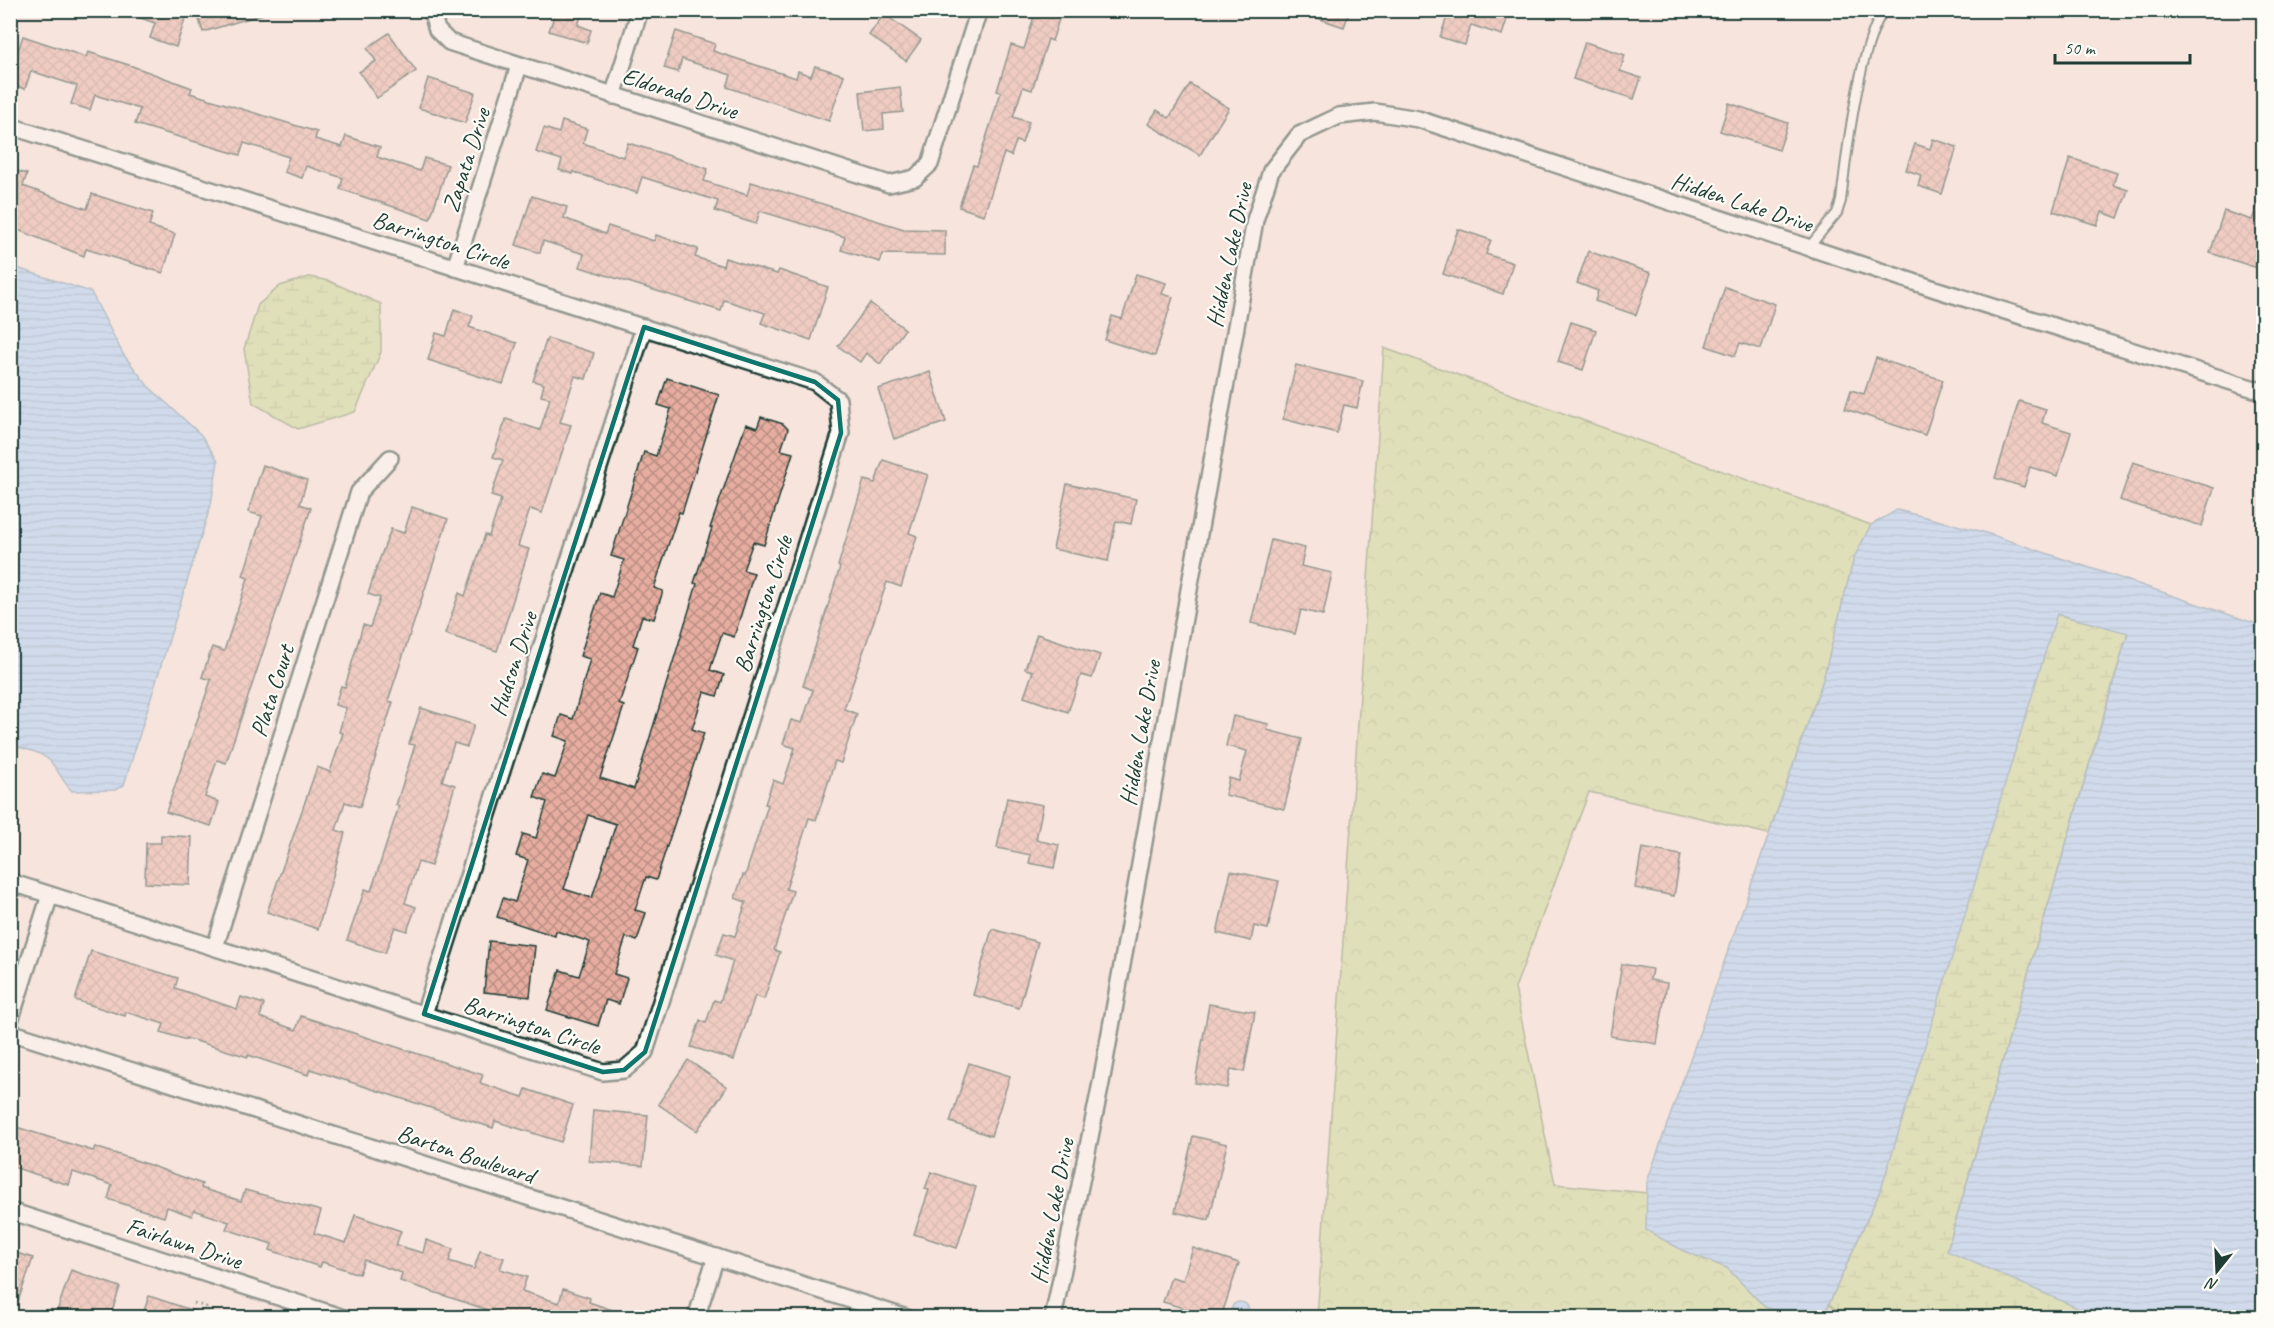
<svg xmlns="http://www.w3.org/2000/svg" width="2274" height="1328" viewBox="0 0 2274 1328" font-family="Caveat,sans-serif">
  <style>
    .grass { fill: url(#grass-tufts); stroke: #728b62; stroke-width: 1.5 }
    .forest { fill: url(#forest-crowns); stroke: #728b62; stroke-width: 1.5 }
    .wetland { fill: url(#wetland-marsh); stroke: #728b62; stroke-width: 1.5 }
    .water { fill: url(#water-rules); stroke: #6e95ad; stroke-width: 1.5 }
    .building { fill: url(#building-cross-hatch); stroke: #1f3d34; stroke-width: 1.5; fill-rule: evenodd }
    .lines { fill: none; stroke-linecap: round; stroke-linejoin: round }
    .service-casing { stroke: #1f3d34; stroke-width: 12 }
    .minor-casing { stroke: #1f3d34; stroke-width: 20 }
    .path { stroke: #1f3d34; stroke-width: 3; stroke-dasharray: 1.5 4.5; stroke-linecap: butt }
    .service { stroke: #fdfcf7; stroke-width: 8 }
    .minor { stroke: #fdfcf7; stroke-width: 15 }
    .marked { fill: none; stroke: #0f766e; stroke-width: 4.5; stroke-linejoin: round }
    .labels { text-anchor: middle; stroke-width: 4.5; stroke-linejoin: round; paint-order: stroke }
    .street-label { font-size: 24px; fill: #1f3d34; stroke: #fdfcf7 }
  </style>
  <defs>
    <pattern id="grass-tufts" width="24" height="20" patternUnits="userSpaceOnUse" patternTransform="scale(1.5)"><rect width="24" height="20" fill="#c4d98f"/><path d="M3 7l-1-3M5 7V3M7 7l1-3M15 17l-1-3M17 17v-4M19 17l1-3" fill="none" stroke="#a8bb7c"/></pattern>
    <pattern id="forest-crowns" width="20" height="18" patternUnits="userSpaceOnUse" patternTransform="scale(1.5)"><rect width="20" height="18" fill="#c4d98f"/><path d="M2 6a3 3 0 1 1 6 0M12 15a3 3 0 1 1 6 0" fill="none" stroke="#a8bb7c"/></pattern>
    <pattern id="wetland-marsh" width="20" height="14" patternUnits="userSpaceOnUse" patternTransform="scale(1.5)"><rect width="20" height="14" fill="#c4d98f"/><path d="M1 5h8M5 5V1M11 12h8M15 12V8" fill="none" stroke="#a8bb7c"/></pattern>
    <pattern id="water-rules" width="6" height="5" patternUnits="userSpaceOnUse" patternTransform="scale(1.5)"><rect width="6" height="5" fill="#a2cffd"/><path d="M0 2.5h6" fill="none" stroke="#83a9ce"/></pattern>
    <pattern id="building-cross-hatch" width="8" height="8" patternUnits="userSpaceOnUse" patternTransform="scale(1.5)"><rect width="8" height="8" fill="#e6ada0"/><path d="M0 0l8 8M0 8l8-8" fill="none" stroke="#ba8e83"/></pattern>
  </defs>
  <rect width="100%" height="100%" fill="#f6e4dd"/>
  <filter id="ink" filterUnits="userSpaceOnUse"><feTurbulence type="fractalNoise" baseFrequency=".0167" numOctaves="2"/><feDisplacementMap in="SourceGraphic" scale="12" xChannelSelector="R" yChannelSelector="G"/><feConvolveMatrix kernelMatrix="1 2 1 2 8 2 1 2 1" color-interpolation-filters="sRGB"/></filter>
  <g filter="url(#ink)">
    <polygon class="grass" points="1829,1304 1846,1317 1823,1318"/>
    <polygon class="forest" points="1384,348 1871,525 1854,558 1823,680 1769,834 1589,792 1515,988 1555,1184 1647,1193 1647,1230 1684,1251 1727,1268 1765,1307 1799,1317 1317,1318"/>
    <g class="wetland">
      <polygon points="309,277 329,281 381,304 381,352 355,412 298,429 253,403 244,349 258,305 280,286"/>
      <polygon points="2055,614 2128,632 1947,1250 2078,1308 2084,1317 1846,1317 1829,1304 1882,1186"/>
    </g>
    <g class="water">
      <path d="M11,266L91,292L123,354L148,386L201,435L218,461L211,504L124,785L115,790L72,791C63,782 58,770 50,761C40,751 23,749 11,745Z"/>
      <polygon points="1897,510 1980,531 2263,626 2263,1317 2084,1317 2078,1308 1947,1251 2128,633 2057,614 1882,1186 1823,1317 1799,1317 1765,1307 1727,1268 1684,1251 1646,1230 1647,1182 1823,680 1854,558 1871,525"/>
      <circle cx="1240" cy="1311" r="9"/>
    </g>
    <g class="building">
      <polygon points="127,10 188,10 176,47 150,38 155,23 126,13"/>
      <polygon points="196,10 263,10 263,14 203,32"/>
      <polygon points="556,10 583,10 578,25 591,30 587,43 549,31"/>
      <polygon points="1036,10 1062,10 1052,41 1048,39 1032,90 1023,87 1013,117 1029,122 1022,143 1016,141 1011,156 1004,153 984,215 959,207 973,165 977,166 1001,92 997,91 1011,45 1024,49"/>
      <polygon points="1302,10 1350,10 1344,27 1302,13"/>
      <polygon points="1435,10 1510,10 1502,35 1471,25 1465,45 1440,37 1447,17 1435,14"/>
      <polygon points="884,14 921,40 906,61 869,35"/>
      <polygon points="676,31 715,44 713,51 796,78 798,71 811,76 815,66 844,75 829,121 727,87 731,75 682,59 678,72 664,68"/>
      <polygon points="389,33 416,71 377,98 359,72 376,61 367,48"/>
      <polygon points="23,36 86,57 88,52 132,66 192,88 190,93 317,132 315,139 342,147 346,136 380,147 377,157 420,171 424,158 448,165 430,219 340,189 343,178 306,166 302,178 284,172 289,157 244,143 240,155 135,124 140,109 95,95 90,110 71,104 77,86 31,71 25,89 10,84 10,74"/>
      <polygon points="1585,42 1625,55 1620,71 1641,78 1634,99 1573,79"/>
      <polygon points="428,78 475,93 465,123 419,108"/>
      <polygon points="1190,84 1229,108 1200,155 1148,124 1157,110 1169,118"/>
      <polygon points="900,87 903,112 883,114 884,129 864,131 860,92"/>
      <polygon points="1729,103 1788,123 1779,150 1720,131"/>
      <polygon points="562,121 587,129 583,143 623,157 628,143 664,154 708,169 704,181 747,195 751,182 904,229 945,230 945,255 883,254 880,262 841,250 845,237 760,211 756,224 715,211 718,201 642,177 637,193 574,172 573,174 559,170 562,160 536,152 544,128 559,133"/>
      <polygon points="1933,139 1957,147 1942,194 1918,186 1921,175 1906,170 1915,144 1930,149"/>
      <polygon points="2070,158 2117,173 2113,185 2128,190 2118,218 2102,212 2097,225 2053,211"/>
      <polygon points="10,169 27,174 23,186 87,209 92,194 153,213 149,226 175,234 163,273 86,249 84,256 10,227"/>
      <polygon points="2261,194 2264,194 2264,270 2210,253 2224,211 2252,220"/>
      <polygon points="532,196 567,207 564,218 605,234 608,226 654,241 656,235 698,249 695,257 723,266 725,258 777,274 779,270 828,287 811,340 761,323 765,313 724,300 721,311 580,267 584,254 543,241 540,253 516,245"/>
      <polygon points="1458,229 1491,240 1486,254 1513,263 1503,294 1443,274"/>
      <polygon points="1588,251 1651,273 1636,315 1595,301 1598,291 1577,283"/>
      <polygon points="1136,274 1166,283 1162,294 1173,297 1155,356 1105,340 1112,316 1122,319"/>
      <polygon points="1725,287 1775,304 1761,349 1740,343 1735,356 1706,346"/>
      <polygon points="870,303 905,329 880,364 866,353 860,362 838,346"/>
      <polygon points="454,309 473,316 469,327 517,343 503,384 428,360 436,333 446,336"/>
      <polygon points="1571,322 1596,330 1583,370 1558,362"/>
      <polygon points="547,338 594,353 586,379 575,376 560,422 571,425 542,513 530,509 518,546 529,549 497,651 445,634 459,593 465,596 485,535 489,536 501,499 491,496 503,460 493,457 506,419 540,430 550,398 541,396 544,384 533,381"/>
      <polygon points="1876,358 1943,380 1925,435 1845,409 1851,390 1864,394"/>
      <polygon points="1296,365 1363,381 1357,408 1344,405 1337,433 1283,419"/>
      <polygon points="930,372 946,422 894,439 878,389"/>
      <path d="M667,378L719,395L682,513L679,512L654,588L663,591L654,619L642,616L633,645L638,647L619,704L624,706L600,778L634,789L697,584L694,583L712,528H710L746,424L757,428L761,417L783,424L788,429L781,450L793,453L764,545L753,542L743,570L754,573L734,637L722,633L710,670L724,675L717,696L704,692L692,729L704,733L656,880L646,877L635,910L646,913L637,941L626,937L614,974L627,978L619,1004L606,1000L598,1026L547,1010L560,970L579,976L590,942L556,931L555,936L497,917L503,898L515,902L528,860L516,856L523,834L536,838L547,802L534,797L542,774L555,778L568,741L554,736L561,715L573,719L590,659L580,656L600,593L612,597L624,560L611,556L644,452L656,456L671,409L658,405ZM588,815L616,824L592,898L564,889Z"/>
      <polygon points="2019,401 2046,409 2042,423 2071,432 2058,476 2030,467 2024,487 1995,478"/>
      <polygon points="883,460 928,475 909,533 917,536 901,587 887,582 844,709 857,714 841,763 835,761 816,820 809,818 786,889 793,891 774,950 780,952 764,999 755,996 734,1060 691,1047 700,1020 706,1023 714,1000 720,1002 733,961 716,955 724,933 735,936 746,902 735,898 743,875 745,876 768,805 765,804 773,780 783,784 795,748 783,744 791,720 802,723 813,690 803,686 840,567 838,566 856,506 864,480 875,483"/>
      <polygon points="2133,462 2214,488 2202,526 2120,500"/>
      <polygon points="263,465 307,480 300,504 311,508 226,763 217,760 205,797 219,802 211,826 166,812 211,680 202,677 212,647 224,651 248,578 243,576 262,516 248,512"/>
      <polygon points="1067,484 1136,499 1131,524 1116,521 1108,561 1053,549"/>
      <polygon points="412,507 448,519 388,701 393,702 360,807 345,802 336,830 345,833 318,929 267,912 317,767 330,772 343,733 339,732 346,708 335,705 341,686 345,687 363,625 370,627 380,598 368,594 377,566 391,529 404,533"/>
      <polygon points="1271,540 1305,548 1301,566 1332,573 1323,615 1301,610 1295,634 1251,623"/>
      <polygon points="1037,634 1100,655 1092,678 1081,675 1068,712 1024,697 1033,671 1025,669"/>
      <polygon points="421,708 474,725 467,747 454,743 442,781 455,785 431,866 418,862 405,903 416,907 407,931 395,927 385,953 347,940 365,889 371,891 399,806 396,805 415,745 409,744"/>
      <polygon points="1233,716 1269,724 1267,730 1302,739 1284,809 1225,795 1229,778 1239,781 1247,751 1226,746"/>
      <polygon points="1007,798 1043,805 1036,840 1059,845 1054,868 1029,863 1031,855 997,848"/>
      <polygon points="161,835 192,837 190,885 145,883 146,843 161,843"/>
      <polygon points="1642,848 1681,855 1674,896 1635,888"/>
      <polygon points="1231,871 1279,881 1268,929 1254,926 1251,941 1217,933"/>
      <polygon points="992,929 1038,942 1019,1008 973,995"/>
      <polygon points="489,941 535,946 530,997 484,992"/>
      <polygon points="91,951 178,978 175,988 237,1009 241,997 264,1004 260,1017 296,1030 301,1016 483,1075 480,1083 523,1097 526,1089 573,1105 561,1142 495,1121 493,1128 310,1069 308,1075 248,1055 248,1057 186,1038 186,1040 161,1032 164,1024 126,1012 125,1016 75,1000"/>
      <polygon points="1622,964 1652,969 1650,980 1667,983 1657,1044 1610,1036"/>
      <polygon points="1209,1004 1255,1012 1244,1072 1231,1069 1227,1088 1195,1083"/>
      <polygon points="688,1060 727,1087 697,1131 658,1104"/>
      <polygon points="969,1063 1010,1076 991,1136 950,1122"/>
      <polygon points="593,1110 648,1115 643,1166 589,1161"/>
      <polygon points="10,1125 93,1151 95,1147 144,1163 202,1184 201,1188 241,1201 245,1190 321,1211 314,1233 346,1243 355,1215 401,1231 396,1245 423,1253 426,1240 453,1249 449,1261 474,1269 480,1251 504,1258 500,1269 527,1277 522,1291 559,1303 563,1289 590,1298 589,1302 627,1315 626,1317 485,1317 488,1310 400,1281 402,1273 364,1260 359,1274 322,1262 320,1267 270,1250 272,1244 226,1229 229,1222 194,1210 192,1216 167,1207 164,1217 108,1199 112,1185 73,1172 69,1185 10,1166"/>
      <polygon points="1193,1136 1227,1144 1209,1220 1175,1212"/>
      <polygon points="931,1172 976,1187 957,1248 914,1234 929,1190 925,1189"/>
      <polygon points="1193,1248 1239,1263 1221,1317 1213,1317 1163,1302 1171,1277 1183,1280"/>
      <polygon points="10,1251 33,1258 13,1316 10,1316"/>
      <polygon points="71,1270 120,1287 110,1317 55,1317"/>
      <polygon points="149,1296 206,1315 205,1317 142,1317"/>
    </g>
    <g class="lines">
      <g class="service-casing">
        <path id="service" d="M1809,247L1837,213L1841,201C1846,156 1859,45 1884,10"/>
      </g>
      <g class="minor-casing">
        <g id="minor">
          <polyline points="431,10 437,30 449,42 889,184 915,178 930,164 979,10"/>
          <polyline points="613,96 640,10"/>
          <polyline points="10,126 815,382 838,400 841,433 645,1052 624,1070 603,1072 10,882"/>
          <polyline points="455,268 519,66"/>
          <polyline points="215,947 359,492 390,458"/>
          <polyline points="424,1014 644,327"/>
          <polyline points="10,1021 50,895"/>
          <polyline points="10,1032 907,1318"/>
          <polyline points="10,1211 344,1318"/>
          <polyline points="696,1318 716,1257"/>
          <polyline points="1053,1318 1101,1083 1255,220 1271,171 1299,135 1339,116 1375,112 1418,119 1938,290 2264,392"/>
        </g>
      </g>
      <polyline class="path" points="194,1303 206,1307 208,1318"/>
      <use href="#service" class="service"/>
      <use href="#minor" class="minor"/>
    </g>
  </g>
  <path d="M0 0H2274V1328H0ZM644,327L815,382L838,400L841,433L645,1052L624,1070L603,1072L424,1014Z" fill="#f6e4dd" fill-opacity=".55" fill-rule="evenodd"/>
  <path class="marked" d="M644,327L815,382L838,400L841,433L645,1052L624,1070L603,1072L424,1014Z"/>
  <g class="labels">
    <g class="street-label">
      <text transform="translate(680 93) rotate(18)" y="8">Eldorado Drive</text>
      <text transform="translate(466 160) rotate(-72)" y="8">Zapata Drive</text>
      <text transform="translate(1742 202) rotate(18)" y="8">Hidden Lake Drive</text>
      <text transform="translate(441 240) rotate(18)" y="8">Barrington Circle</text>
      <text transform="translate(1229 255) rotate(-78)" y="8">Hidden Lake Drive</text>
      <text transform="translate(763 604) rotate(-72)" y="8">Barrington Circle</text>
      <text transform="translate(513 664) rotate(-72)" y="8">Hudson Drive</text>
      <text transform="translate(272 691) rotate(-72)" y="8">Plata Court</text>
      <text transform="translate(1140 733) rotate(-80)" y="8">Hidden Lake Drive</text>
      <text transform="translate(532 1025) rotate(18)" y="8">Barrington Circle</text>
      <text transform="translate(466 1154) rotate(18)" y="8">Barton Boulevard</text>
      <text transform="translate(1052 1211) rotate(-79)" y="8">Hidden Lake Drive</text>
      <text transform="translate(184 1243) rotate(18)" y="8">Fairlawn Drive</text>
    </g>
  </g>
  <rect width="2274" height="1328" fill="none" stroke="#fdfcf7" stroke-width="36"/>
  <rect x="18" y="18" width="2238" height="1292" fill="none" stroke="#1f3d34" stroke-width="2" filter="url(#ink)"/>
  <g transform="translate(2217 1271) rotate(198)" stroke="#fdfcf7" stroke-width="4.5" paint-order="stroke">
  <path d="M0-4.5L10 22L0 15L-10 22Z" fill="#1f3d34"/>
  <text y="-9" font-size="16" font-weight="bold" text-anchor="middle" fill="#1f3d34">N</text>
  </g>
  <path d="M2055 54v9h135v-9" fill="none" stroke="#1f3d34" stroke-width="3"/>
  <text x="2064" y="54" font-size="18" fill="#1f3d34" stroke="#fdfcf7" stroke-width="4.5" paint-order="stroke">50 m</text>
</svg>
